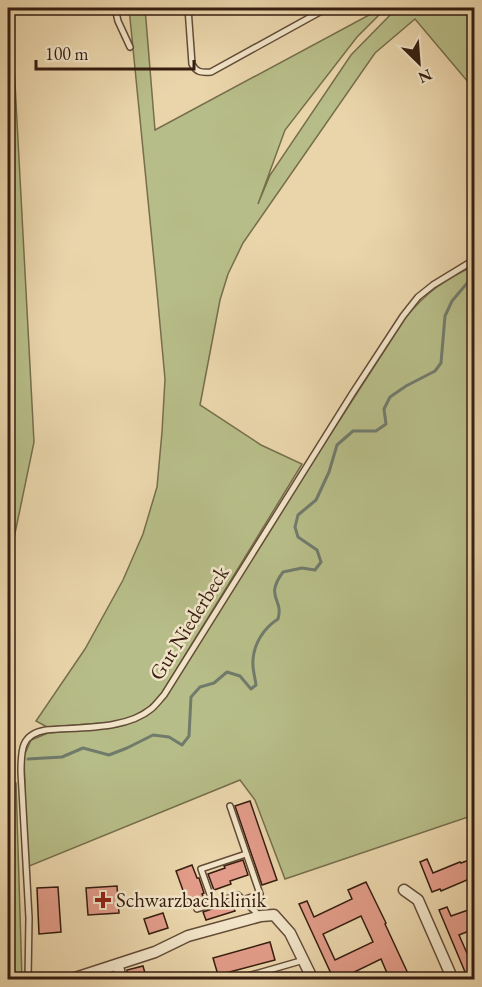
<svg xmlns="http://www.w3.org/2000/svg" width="482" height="987" viewBox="0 0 482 987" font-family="'EB Garamond',serif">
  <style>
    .green { fill: #b7bd88; stroke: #766e4c; stroke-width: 1.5 }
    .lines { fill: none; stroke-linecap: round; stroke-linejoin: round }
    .stream { stroke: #717b6c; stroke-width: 3 }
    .building { fill: #e29c89; stroke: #361e10; stroke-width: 1.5; fill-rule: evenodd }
    .service-casing { stroke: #634c37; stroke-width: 8 }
    .minor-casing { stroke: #634c37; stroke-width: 13 }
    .service { stroke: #f1e4c8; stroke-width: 5 }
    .minor { stroke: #f1e4c8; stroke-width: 10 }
    .poi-dot { fill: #8f2418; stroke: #f1e4c8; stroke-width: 2 }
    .labels { text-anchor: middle; stroke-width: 5; stroke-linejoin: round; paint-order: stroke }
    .street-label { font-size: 21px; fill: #361e10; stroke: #f1e4c8 }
    .poi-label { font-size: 21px; fill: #361e10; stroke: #f1e4c8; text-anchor: start }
  </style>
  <rect width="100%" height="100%" fill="#ead5ab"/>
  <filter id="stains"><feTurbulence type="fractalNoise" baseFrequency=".00333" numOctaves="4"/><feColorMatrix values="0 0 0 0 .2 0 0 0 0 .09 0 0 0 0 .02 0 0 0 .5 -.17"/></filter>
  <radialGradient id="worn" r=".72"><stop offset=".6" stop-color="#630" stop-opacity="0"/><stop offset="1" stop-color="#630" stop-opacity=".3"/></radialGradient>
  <g class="green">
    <polygon points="8,8 11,8 34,442 8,567"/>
    <polygon points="129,8 145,8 155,130 382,8 386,8 357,37 285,130 258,204 270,175 351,55 397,8 474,8 474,89 415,19 375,53 243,243 228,274 220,300 200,405 261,445 302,464 160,696 149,707 134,716 117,722 47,727 36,721 85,649 123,580 143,534 157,487 162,432 165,379 156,281"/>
    <path d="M474,266V815L285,879L255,800L240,780L27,867L24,756L31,740L48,733L117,727L136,721L153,710L406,317C427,292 445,279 474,266Z"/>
    <polygon points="8,780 16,783 22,979 8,979"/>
  </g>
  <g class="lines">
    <path class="stream" d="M28,759L62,757L83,748L109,755L127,748L153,735L169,737L182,745L189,736L191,697L200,687L214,683L227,672L240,676L251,689L256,685C255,677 252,668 253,660C254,643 264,628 278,619C284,598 264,598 283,572L302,568L315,570L321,562L317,550L298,537L295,527L298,515L316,500L329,472L337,445L353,431H376L386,424L384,409L390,397L406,386L435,371L441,363L445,316L452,301L474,275"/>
  </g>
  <g class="building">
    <polygon points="250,801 277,880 262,885 235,806"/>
    <polygon points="474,858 474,877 441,891 440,889 432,892 420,862 427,859 433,873 460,862 461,863"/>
    <polygon points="243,860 248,875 230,881 231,884 214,890 208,874 225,868 224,866"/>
    <polygon points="192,865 197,878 199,878 204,893 202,894 205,901 189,907 176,871"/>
    <path d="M366,882L386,923L385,924L411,980H390L381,959L338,980H334L299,904L307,901L314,917L352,899L348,890ZM361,916L373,942L335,960L323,934Z"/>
    <polygon points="117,886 119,913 88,915 86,888"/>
    <polygon points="58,887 61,932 39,934 37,888"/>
    <polygon points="232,902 235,911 206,920 203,912"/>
    <polygon points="447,907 451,916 471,909 474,918 474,929 459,935 470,960 474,958 474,976 468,979 439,910"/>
    <polygon points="163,913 168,928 149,934 144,919"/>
    <polygon points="270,942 275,960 218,975 213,958"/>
    <polygon points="143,966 147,980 127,980 127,970"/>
  </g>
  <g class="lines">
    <g class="service-casing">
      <g id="service">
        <polyline points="115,8 118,21 130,47"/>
        <path d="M188,8L192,64C196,72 201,73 211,72L327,8"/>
        <polyline points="243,900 259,915"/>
        <polyline points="213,903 201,869 246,854"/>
        <polyline points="197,909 238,895 243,900 260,894 230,806"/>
        <path d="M28,980L29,918L21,772C21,750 21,734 46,730C79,727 126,730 151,709C156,705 160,699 164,695L352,394L403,316L418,297L433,285L474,260"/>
        <polyline points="234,980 304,960"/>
      </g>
    </g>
    <g class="minor-casing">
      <g id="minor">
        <polyline points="404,890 418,900 453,980"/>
        <polyline points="119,970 120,980"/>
        <polyline points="69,980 155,952 188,936 261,916 274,915 290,933 313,980"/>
      </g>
    </g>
    <use href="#service" class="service"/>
    <use href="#minor" class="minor"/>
  </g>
  <path class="poi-dot" d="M100 891h6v6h6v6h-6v6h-6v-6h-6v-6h6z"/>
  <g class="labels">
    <g class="street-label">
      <text transform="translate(189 623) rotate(-58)" y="7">Gut Niederbeck</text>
    </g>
    <g class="poi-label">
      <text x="116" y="907">Schwarzbachklinik</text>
    </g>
  </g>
  <rect width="482" height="987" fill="none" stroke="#ead5ab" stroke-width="30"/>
  <rect x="9" y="9" width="464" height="969" fill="none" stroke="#361e10" stroke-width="3"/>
  <rect x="15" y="15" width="452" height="957" fill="none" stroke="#361e10" stroke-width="1.5"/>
  <g transform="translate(419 63) rotate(155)" stroke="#f1e4c8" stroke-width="4.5" paint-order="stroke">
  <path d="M0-4.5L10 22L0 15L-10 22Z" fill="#361e10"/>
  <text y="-9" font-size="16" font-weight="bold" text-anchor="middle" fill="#361e10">N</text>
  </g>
  <path d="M36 60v9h158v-9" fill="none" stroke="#361e10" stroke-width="3"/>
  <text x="45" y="60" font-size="18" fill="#361e10" stroke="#f1e4c8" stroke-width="4.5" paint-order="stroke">100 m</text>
  <rect width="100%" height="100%" filter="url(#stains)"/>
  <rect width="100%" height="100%" fill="url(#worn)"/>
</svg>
